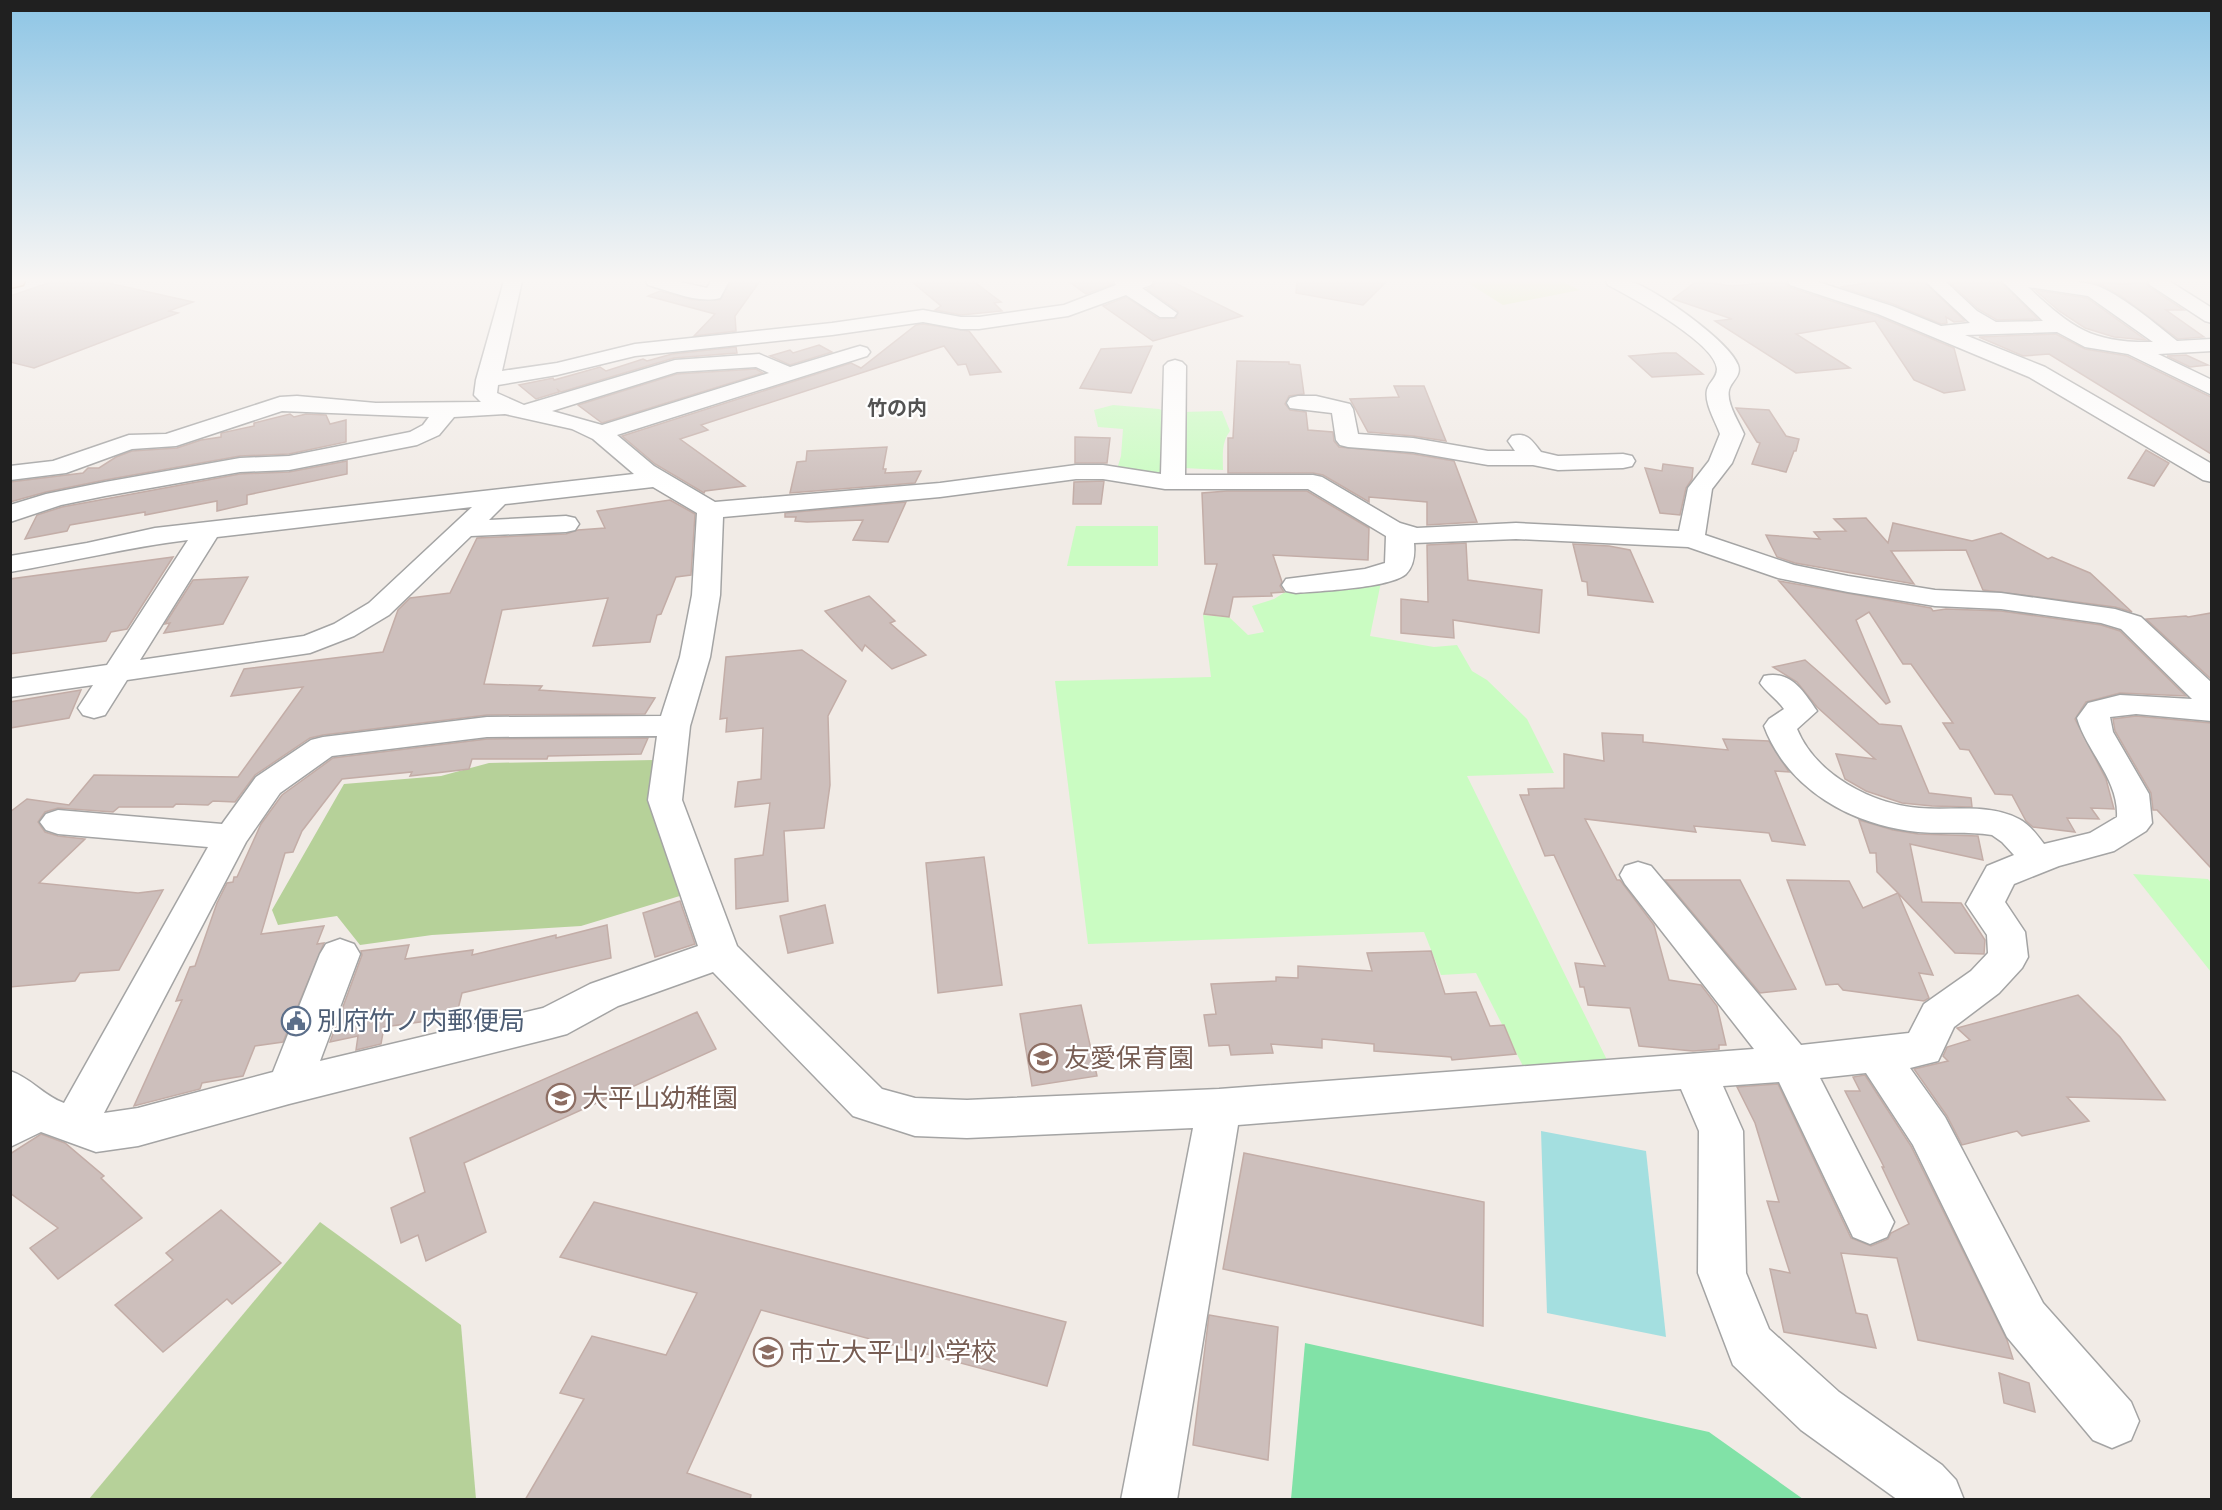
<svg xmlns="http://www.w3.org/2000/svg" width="2222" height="1510" viewBox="0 0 2222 1510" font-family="'Open Sans','Noto Sans JP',sans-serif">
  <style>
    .grass { fill: #d9ecaa }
    .forest { fill: #b6d199 }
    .park { fill: #cafcc2 }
    .pitch { fill: #81e2a7 }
    .water { fill: #a4dfe0 }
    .building { fill: #cdbfbc; stroke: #c3ada7; stroke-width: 1.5 }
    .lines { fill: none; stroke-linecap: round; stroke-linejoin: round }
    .minor-casing { stroke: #a4a4a4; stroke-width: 3 }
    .major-casing { stroke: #9b4600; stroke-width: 3 }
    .minor { fill: #fff; fill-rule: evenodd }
    .major { fill: #ffbf9c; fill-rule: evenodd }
    .labels { text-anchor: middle; stroke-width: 4.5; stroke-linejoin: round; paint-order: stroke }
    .far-quarter-label { font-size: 20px; font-weight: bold; fill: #535353; stroke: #fff }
    .near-service-label { font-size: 26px; fill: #4e5e75; stroke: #fff; text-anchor: start }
    .near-education-label { font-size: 26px; fill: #785e54; stroke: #fff; text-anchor: start }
  </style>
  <rect width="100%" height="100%" fill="#f1ebe6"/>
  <polygon class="grass" points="1465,281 1560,281 1580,290 1503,305"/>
  <g class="forest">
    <polygon points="654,760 683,895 581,926 432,935 360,945 337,916 278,925 272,910 344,784 441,776 489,763"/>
    <polygon points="320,1222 461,1325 476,1499 89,1499"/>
  </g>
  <g class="park">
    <polygon points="1113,405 1159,409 1166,412 1163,476 1117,469 1121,456 1123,429 1098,427 1094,410"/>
    <path d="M1222,411L1230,431C1221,443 1223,455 1223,470L1184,468L1181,412Z"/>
    <polygon points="1076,526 1158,526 1158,566 1067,566"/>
    <polygon points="1381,582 1370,636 1434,647 1457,645 1472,671 1487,680 1527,719 1554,773 1467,776 1608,1062 1524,1068 1476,973 1441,975 1424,932 1088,944 1055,681 1211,677 1203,615 1229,617 1248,635 1264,632 1252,606 1274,599 1290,589"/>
    <polygon points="2133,874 2208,879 2211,883 2211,972"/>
  </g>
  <polygon class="pitch" points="1305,1343 1709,1432 1803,1499 1291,1499"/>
  <polygon class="water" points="1541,1131 1646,1151 1666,1337 1547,1313"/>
  <g class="building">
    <polygon points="54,281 99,281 193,302 169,311 178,313 34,368 10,362 10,296"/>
    <polygon points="731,281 760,281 735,316 736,331 694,336 715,314 648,296 660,291 693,300 720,300"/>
    <polygon points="911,281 973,281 1001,302 994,303 1002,311 961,315 935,310 941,306"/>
    <polygon points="1068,281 1112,281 1113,284 1086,294"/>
    <polygon points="1155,281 1171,281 1242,316 1153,341 1103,306 1126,297 1159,319 1176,318 1178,311 1147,289 1153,286"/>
    <polygon points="1297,281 1387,281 1363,305 1296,293"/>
    <polygon points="1697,281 1732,286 1784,281 1789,287 1877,316 1954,348 1965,390 1944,393 1914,380 1875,321 1796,334 1850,368 1796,373 1715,321 1732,319 1673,299"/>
    <polygon points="1880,281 1923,281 1965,321 1954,322 1946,317 1947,323 1941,324 1893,304 1840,287"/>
    <polygon points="1948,281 2000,281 2038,319 1997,320 1978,309"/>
    <polygon points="2086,281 2124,284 2146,282 2149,287 2184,310 2166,310 2204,337 2178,339 2121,296 2101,285"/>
    <polygon points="2035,290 2087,298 2146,340 2114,337 2085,328 2059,311"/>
    <polygon points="923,324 969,331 1001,372 970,375 966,364 958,365 944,346 701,425 708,430 680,439 745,486 705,491 704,493 655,464 622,436 851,363 861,368 916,325"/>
    <polygon points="2056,334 2085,349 2127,356 2211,397 2211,454 2049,354 2023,356 1979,337"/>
    <polygon points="819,345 832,352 790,365 770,356 790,350 793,353"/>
    <polygon points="1152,346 1131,393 1080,388 1101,349"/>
    <polygon points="736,347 737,353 674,358 561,392 558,390 559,392 536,399 519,385 553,378 554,380 600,367 606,371 643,359 647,361 672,354"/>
    <polygon points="1664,353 1676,353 1703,374 1652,377 1629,356"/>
    <polygon points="2186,355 2208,365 2190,367 2167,356"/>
    <polygon points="1237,361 1289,362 1289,364 1300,365 1304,394 1289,396 1285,404 1290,410 1306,412 1308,430 1333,432 1334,441 1339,447 1413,454 1454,461 1477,522 1427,525 1427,502 1369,497 1369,502 1323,475 1313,473 1228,473 1228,438 1233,438"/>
    <polygon points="756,369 763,373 602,423 578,405 677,374"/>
    <polygon points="1394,386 1424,386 1446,441 1413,436 1368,432 1350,399 1399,397"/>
    <polygon points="1736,408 1769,410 1786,436 1799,439 1796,451 1794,451 1786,472 1752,464 1760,443 1757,442"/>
    <polygon points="290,414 294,417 306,414 326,415 330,424 346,420 346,442 289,454 240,456 105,480 46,492 10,502 10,482 83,473 88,468 99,468 116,457 132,451 177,448 201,440 221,437 221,433 254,426 254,423"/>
    <polygon points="1075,437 1110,438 1107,463 1075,463"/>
    <polygon points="887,447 883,469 886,469 885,473 921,471 915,483 790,493 797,462 806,461 807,451"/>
    <polygon points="2146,450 2169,463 2154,486 2128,478"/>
    <polygon points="347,461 347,474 247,495 247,504 217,511 217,501 145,515 145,512 70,525 67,531 25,539 37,515 62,507 240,474 289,472"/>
    <polygon points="1663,464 1693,468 1692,479 1686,488 1680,515 1660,513 1645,468 1662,471"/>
    <polygon points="1104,481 1101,504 1073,504 1074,482"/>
    <polygon points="1227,491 1307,491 1369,528 1368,560 1273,555 1282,582 1280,586 1284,592 1271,593 1272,596 1233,597 1229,617 1204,614 1217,564 1205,564 1202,493"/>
    <polygon points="670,500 695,514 691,575 676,577 661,614 657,615 650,642 593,646 608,598 502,610 484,684 542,686 539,690 655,698 645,714 487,715 323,735 310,738 255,775 235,802 213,801 208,805 176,804 173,807 119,807 113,812 58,808 45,812 38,822 45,832 58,836 85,839 39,883 138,893 163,890 119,970 80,973 75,981 10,987 10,812 27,799 69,805 94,775 238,777 303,687 231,696 244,669 383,652 398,610 410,598 450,593 477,538 566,534 578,530 605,528 597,511"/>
    <polygon points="906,502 888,542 853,540 863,520 807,522 795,521 796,517 785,517 785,513"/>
    <polygon points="1866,518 1888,543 1893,523 1972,541 2001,533 2048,559 2052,557 2090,573 2132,612 2115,607 1983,590 1966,550 1891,551 1914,584 1795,563 1777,557 1766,535 1820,539 1814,532 1846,531 1834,519"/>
    <polygon points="1466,543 1468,580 1542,590 1539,633 1453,620 1454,638 1401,633 1401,599 1428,602 1427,545"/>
    <polygon points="1573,544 1609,546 1630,550 1653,602 1588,595 1587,582 1582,581"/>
    <polygon points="173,557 127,629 111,632 106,641 10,654 10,579"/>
    <polygon points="248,577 223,624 164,633 170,623 165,624 193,580"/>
    <polygon points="1779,581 1931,608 1933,611 1946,609 2001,611 2101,625 2120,631 2186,696 2120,693 2086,702 2075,719 2106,779 2114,809 2091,808 2099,819 2067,818 2075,832 2033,827 2026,821 2012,795 1995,794 1969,750 1960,749 1943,723 1953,723 1911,664 1903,664 1869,612 1856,620 1890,702 1886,704"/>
    <polygon points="869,596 895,621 890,623 926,655 892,669 865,645 862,651 825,611"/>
    <polygon points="2211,613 2211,679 2146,619 2186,616 2188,617"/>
    <polygon points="802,650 846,681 828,716 830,785 824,828 784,831 788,901 736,909 735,859 763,855 770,803 735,807 738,782 761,779 763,728 726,732 727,718 720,719 726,657"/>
    <polygon points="1805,660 1879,724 1901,726 1929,793 1971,798 1972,807 1932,806 1902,803 1866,791 1845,779 1836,754 1875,759 1817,707 1797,682 1773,667"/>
    <polygon points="81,690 69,718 10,728 10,702"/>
    <polygon points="2136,716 2211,723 2211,868 2157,810 2153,810 2151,793 2115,731 2113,719"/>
    <polygon points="1602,733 1643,735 1643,742 1728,750 1723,739 1769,741 1789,772 1775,771 1805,845 1772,841 1769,833 1694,826 1696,832 1585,819 1617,880 1620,880 1654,925 1669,980 1701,985 1717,1006 1726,1045 1719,1045 1719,1049 1693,1051 1639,1046 1630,1008 1588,1005 1584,987 1580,987 1575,963 1605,966 1554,855 1545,856 1520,795 1529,795 1528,789 1564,788 1564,754 1604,761"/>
    <polygon points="648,738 641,754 548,756 547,759 472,759 469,769 410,776 412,772 342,779 302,831 293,852 285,853 261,934 324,926 317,944 324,943 283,1042 255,1046 243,1076 202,1083 200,1089 134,1106 182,1000 176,1001 190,967 195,966 217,903 227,883 233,882 234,877 237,877 261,824 282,795 333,758 487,739"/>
    <polygon points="1859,820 1893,830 1918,834 1978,836 1983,860 1910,844 1922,902 1961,903 1985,940 1984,954 1955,953 1898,893 1933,975 1919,973 1929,998 1924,1001 1843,990 1838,984 1826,985 1787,880 1849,881 1863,908 1898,893 1877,872 1876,853 1870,853"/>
    <polygon points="984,857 1002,985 938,993 926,863"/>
    <polygon points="1665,880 1740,880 1796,989 1760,993"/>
    <polygon points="680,901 695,944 655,957 643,913"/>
    <polygon points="825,905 833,943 788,953 780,916"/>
    <polygon points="607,925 611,958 462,993 456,1017 384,1027 381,1044 356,1050 358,1036 330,1042 362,955 361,951 409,945 405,959 473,950 472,955 556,935 556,938"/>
    <polygon points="1431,951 1445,994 1476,992 1490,1026 1504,1025 1516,1054 1452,1060 1451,1057 1374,1051 1374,1044 1322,1039 1322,1048 1271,1044 1273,1053 1231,1055 1229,1045 1209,1046 1204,1015 1216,1014 1211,984 1276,981 1276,977 1298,978 1298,966 1372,971 1367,953"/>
    <polygon points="2078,995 2120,1037 2165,1100 2067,1097 2089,1121 2022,1136 2017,1131 1962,1145 1947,1116 1914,1069 1948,1061 1943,1056 1947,1047 1970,1040 1957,1028"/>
    <polygon points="1081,1005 1097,1076 1032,1086 1020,1014"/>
    <polygon points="697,1012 716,1049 464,1163 486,1232 426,1261 418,1235 401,1243 391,1208 425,1192 410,1138"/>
    <polygon points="1865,1075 1911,1146 2007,1340 2013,1359 1918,1340 1897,1258 1841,1253 1856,1313 1867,1315 1876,1348 1784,1332 1770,1269 1790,1273 1767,1201 1779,1202 1755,1123 1737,1087 1778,1084 1851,1238 1871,1246 1888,1239 1891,1233 1909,1224 1882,1167 1884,1167 1845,1091 1860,1091 1853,1077"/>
    <polygon points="41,1134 65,1143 104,1176 101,1178 142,1218 58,1279 30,1248 58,1228 10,1193 10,1154"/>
    <polygon points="1244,1153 1484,1202 1483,1326 1223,1269"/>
    <polygon points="594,1202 1066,1322 1047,1386 761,1310 687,1473 751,1495 750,1500 525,1500 584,1399 560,1393 592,1336 666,1355 697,1293 560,1257"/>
    <polygon points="221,1210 281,1263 232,1304 227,1299 163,1352 115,1305 173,1260 166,1253"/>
    <polygon points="1209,1315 1278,1327 1268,1460 1193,1445"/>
    <polygon points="1999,1373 2029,1383 2035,1412 2004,1403"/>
  </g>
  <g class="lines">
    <g class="minor-casing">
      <g id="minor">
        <path d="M504,281H522L502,371L557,363L635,344L832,323L923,310L961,317H979L1064,305L1116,285L1114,281H1153L1151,285L1142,288L1177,313L1174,317H1160L1126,295L1068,316L979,329H961L923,322L832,335L635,356L557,375L498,385L497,393L524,405L675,360L759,354L790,367L853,348L860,346L867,348L870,352L867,356L617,435L654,466L715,502L940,483L1076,465H1103L1161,474L1164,366L1168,362L1175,360L1182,362L1186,366L1185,475H1313L1322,477L1400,523L1417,528L1516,523L1679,531L1688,488L1709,461L1720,434C1716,422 1704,403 1707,390C1709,382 1717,378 1717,369C1716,343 1631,297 1608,285L1606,281C1612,281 1622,279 1629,281C1653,287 1729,341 1738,365C1742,376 1731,381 1729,390C1726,403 1739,422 1744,434L1732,463L1712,489L1705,535L1794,565L1848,576L1935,590L2001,593L2115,609L2141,617L2212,683V721L2136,714L2110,717L2113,732L2149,794L2152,823L2146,831L2114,851L2059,866L2014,884L2005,902L2025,932L2028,957L2022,968L1999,993L1954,1027L1938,1061L1910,1068L1945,1117L2043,1303L2131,1402L2139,1421L2131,1440L2112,1448L2093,1440L2007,1337L1913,1145L1866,1073L1820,1078L1894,1222L1887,1237L1870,1244L1853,1237L1779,1082L1723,1086L1743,1131L1746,1273L1769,1329L1839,1392L1942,1465L1956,1480L1964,1500H1898L1801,1430L1733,1365L1698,1273L1699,1131L1681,1089L1238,1125L1177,1500H1121L1193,1128L967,1138L915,1136L853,1116L713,972L618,1006L567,1034L552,1038L289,1104L138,1146L96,1152L41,1132L10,1147V1071C31,1078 44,1096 64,1103L208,847L58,834L46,830L40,822L46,814L58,810L222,824L256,777L311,740L323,737L487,717L661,716L680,657L692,595L697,513L653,487L505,504L489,520L566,516L575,518L579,524L575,530L566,532L471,536L389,615L354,636L310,653L127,680L105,715L94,718L83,715L78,708L93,685L10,697V679L107,665L188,540C129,547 70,562 10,572V556L87,543L155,528L634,474L593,439L572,429L505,414L454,417L439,435L417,445L289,470L240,472L105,496L61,505L10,522V505L46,494L105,482L240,458L289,456L410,432L423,425L429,417L282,411L176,446L132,449L66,473L10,480V466L53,461L129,435L166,434L280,397L297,396L376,403L481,402L474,395L476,380ZM756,367L769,373L602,425L552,411L677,372ZM1076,479H1103L1165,489H1308L1386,536L1385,563L1365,569L1286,579L1282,585L1286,591L1296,593C1319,591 1390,588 1406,574C1414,566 1415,554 1414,543L1516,539L1688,547L1778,578L1848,592L1935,606L2001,609L2101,623L2121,629L2192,699L2120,695L2088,703L2077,718C2087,752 2119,780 2117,817L2090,833L2044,844C2037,835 2029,824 2019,819C1988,803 1952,811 1919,808C1872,804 1816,775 1797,729L1817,711C1803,691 1791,670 1764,676L1760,683C1767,693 1777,699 1784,709L1769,719L1764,726C1788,790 1852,825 1918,832C1943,834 1967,831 1992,835L2002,842L2014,855L1987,866L1966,904L1987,935L1988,953L1971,971L1924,1004L1909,1033L1801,1045L1651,866L1638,862L1625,866L1620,875L1625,884L1754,1049L1219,1089L967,1100L915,1098L882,1089L737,946L682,800L690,726L710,657L720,595L723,517L940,497ZM472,507L369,603L334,624L304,636L140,660L217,537ZM657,736L648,800L698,946L590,984L543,1008L320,1061L360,954L354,944L340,939L326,944L320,954L273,1072L138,1108L104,1113L246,842L280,793L332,756L487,737Z"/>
        <path d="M646,281H676L707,288L711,281H729L720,298C698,304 670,291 648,285Z"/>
        <path d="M1788,281H1815L1892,306L1941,326L1970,323L1925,281H1945L1977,311L1996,322L2043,321L2002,281C2028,281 2077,277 2100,287C2125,298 2156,324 2177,341L2212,339V351L2158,354L2212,380V395L2128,354L2085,347L2057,332L1965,335L2045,367L2212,464V482L2203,480L2029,377L1878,314L1790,285ZM2028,287L2088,296L2153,342C2091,343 2072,328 2028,287Z"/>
        <polygon points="2148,281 2169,281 2212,308 2212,323 2205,321 2150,285"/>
        <path d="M1298,396H1316L1350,404L1353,409L1358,434L1413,438L1488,451H1515L1508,441L1512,436C1528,432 1532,441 1541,452L1558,456L1623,454L1632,456L1635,461L1632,466L1623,468L1558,470L1533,465H1488L1413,452L1348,447L1340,445L1336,440L1332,413L1290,408L1287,403L1290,398Z"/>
      </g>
    </g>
    <g class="major-casing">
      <polygon id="major" points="10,281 25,281 23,285 10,288"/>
    </g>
    <use href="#minor" class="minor"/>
    <use href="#major" class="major"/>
  </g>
  <linearGradient id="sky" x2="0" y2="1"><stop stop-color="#8dc5e5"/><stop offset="0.57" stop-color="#f9f6f4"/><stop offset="1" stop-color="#f9f6f4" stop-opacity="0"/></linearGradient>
  <rect width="2222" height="492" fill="url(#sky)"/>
  <defs>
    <g id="civic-ring" transform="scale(1.5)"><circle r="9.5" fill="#fff" stroke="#5c6f8a" stroke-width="1.5"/><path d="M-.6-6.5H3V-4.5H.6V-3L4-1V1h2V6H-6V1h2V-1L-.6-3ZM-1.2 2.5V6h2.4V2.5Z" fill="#5c6f8a"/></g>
    <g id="school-ring" transform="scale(1.5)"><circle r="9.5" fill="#fff" stroke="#8d6e63" stroke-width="1.5"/><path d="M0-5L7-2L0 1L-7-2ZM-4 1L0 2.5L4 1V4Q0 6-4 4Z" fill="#8d6e63"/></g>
  </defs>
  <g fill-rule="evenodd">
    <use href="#civic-ring" x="296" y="1021"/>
    <use href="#school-ring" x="1043" y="1058"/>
    <use href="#school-ring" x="561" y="1098"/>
    <use href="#school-ring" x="768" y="1352"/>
  </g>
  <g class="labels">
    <g class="far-quarter-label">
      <text x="897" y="415">竹の内</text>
    </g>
    <g class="near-service-label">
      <text x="317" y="1030">別府竹ノ内郵便局</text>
    </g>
    <g class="near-education-label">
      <text x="1064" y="1067">友愛保育園</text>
      <text x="582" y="1107">大平山幼稚園</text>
      <text x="789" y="1361">市立大平山小学校</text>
    </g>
  </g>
  <rect width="2222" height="1510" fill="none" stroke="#202020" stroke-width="24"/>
</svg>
